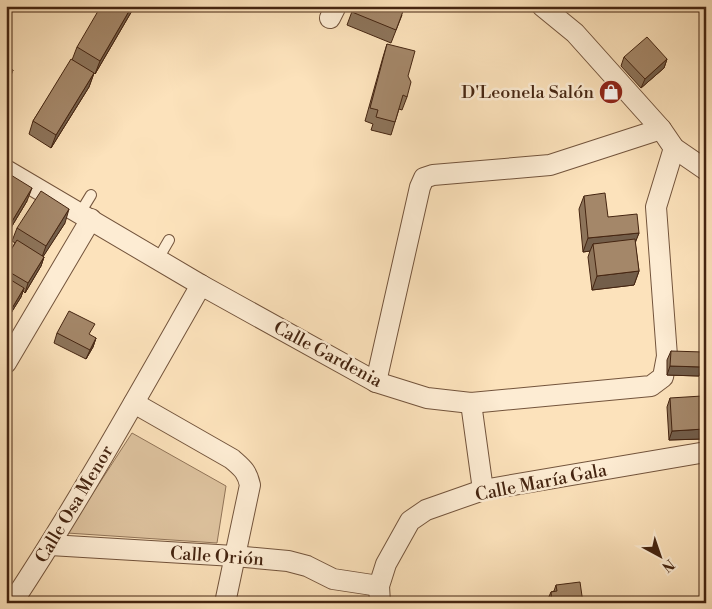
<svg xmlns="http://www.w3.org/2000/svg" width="712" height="609" viewBox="0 0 712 609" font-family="'Libre Bodoni',serif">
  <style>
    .green { fill: #ddc29e; stroke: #917458 }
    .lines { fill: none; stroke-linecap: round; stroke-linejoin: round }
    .service-casing { stroke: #73543c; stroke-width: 12 }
    .minor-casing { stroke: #73543c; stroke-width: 22 }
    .service { stroke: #fdecd3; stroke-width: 10 }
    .minor { stroke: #fdecd3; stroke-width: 20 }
    .wall { fill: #8d745a; stroke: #452511 }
    .shaded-wall { fill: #735e4a; stroke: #452511 }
    .building { fill: #a48769; stroke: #452511 }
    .labels { text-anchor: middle; stroke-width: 5; stroke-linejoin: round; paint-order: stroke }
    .poi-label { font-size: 18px; fill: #452511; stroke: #fdecd3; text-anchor: end }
    .street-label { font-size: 18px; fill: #452511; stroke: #fdecd3 }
  </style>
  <rect width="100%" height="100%" fill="#fce2bb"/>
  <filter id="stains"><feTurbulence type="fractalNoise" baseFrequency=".004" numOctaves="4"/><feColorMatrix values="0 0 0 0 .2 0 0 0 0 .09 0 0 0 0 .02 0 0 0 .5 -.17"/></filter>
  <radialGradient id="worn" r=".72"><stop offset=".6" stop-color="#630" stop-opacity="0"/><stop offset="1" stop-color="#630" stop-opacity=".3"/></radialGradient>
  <polygon class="green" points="132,433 226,486 217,543 67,533"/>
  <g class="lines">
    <g class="service-casing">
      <g id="service">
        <polyline points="80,213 91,195"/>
        <polyline points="158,259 169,240"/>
      </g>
    </g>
    <g class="minor-casing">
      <g id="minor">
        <polyline points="542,6 575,33 661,129 674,148 706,170"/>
        <polyline points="330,18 336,6"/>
        <polyline points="6,170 201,285 376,382 427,398 471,403 651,386 663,377 667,356 656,207 674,148"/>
        <polyline points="6,363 91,219"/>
        <polyline points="376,382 420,187 424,178 433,175 550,165 661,129"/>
        <path d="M134,403L232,459C242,468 247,471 250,485L225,603"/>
        <polyline points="471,403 483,490"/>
        <polyline points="50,545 234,556 288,561 307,566 333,579 379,586"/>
        <path d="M12,603C80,500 140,392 201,285"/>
        <polyline points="380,603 379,586 386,564 410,521 426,510 483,490 706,452"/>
      </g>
    </g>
    <use href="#service" class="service"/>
    <use href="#minor" class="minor"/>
  </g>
  <g class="wall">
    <polygon points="354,6 402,15 391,43 347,25"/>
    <polygon points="133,9 95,74 94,73 89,87 51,148 29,134 33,121 72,60 77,47"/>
    <polygon points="387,44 407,97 402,110 399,109 391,135 371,130 373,124 365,121 383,57"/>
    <polygon points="624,57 667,59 664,68 641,88 621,66"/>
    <polygon points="6,172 27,201 6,236"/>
    <polygon points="584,196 608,217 639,233 635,242 639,271 634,285 592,290 588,257 590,251 583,252 579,209"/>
    <polygon points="65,223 43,256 44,257 41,266 25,293 23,291 21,297 6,321 6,258 15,243 12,241 17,228"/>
    <polygon points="57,333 96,338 93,347 86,359 54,343"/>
    <polygon points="671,351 702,367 699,376 667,375 667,360"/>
    <polygon points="670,398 704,429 701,439 669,440 667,407"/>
    <polygon points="556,585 583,603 547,603 547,601 551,592 554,591"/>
  </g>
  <g class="shaded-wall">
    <polygon points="9,6 12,6 6,16 6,11"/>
    <polygon points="132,6 134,6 133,9 95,74 100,61"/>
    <polygon points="667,59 664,68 641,88 645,79"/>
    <polygon points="13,70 8,84 6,87 6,82"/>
    <polygon points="94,73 89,87 51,148 56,135"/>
    <polygon points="32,188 27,201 6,236 11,223"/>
    <polygon points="69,209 65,223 41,260 46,246"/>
    <polygon points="639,233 634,246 593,244 590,251 583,252 588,238"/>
    <polygon points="44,257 41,266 25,293 28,283"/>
    <polygon points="639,271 634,285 592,290 597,276"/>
    <polygon points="24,288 21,297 6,321 8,315"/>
    <polygon points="96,338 93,347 86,359 90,350"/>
    <polygon points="670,366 702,367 699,376 667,375"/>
    <polygon points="704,429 701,439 669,440 672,431"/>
  </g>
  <g class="building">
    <polygon points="101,6 132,6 100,61 77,47"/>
    <polygon points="354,6 405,6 396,30 352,12"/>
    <polygon points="647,37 667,59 645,79 624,57"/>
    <polygon points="387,44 415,51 408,76 411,82 407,97 403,95 395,122 376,117 378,110 370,108"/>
    <polygon points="71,59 94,73 56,135 33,121"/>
    <polygon points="6,66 13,70 6,82"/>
    <polygon points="6,172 32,188 11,223 6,220"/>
    <polygon points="41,191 69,209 46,246 17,228"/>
    <polygon points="605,193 608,217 637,214 639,233 588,238 584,196"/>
    <polygon points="635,239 639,271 597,276 593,244"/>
    <polygon points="17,240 44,257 28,283 6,270 6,258"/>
    <polygon points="6,277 24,288 8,315 6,313"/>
    <polygon points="69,311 95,324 89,334 96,338 90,350 57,333"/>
    <polygon points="671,351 703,352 702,367 670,366"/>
    <polygon points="702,396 704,429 672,431 670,398"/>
    <polygon points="580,582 583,603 552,603 551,592 557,591 556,585"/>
  </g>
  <defs>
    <g id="shop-disc" transform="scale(1.25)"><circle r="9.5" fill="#8f2418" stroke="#fdecd3"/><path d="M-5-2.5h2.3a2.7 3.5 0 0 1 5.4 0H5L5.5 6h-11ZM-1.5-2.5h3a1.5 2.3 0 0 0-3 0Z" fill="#fff"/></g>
  </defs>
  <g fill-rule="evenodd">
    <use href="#shop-disc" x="611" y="92"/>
  </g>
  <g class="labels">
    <g class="poi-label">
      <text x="594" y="98">D'Leonela Salón</text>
    </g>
    <g class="street-label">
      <text transform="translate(328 354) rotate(28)" y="6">Calle Gardenia</text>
      <text transform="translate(541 482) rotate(-11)" y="6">Calle María Gala</text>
      <text transform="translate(74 504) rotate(-59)" y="6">Calle Osa Menor</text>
      <text transform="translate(217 556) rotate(4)" y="6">Calle Orión</text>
    </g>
  </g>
  <rect width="712" height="609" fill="none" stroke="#fce2bb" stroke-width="25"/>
  <rect x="8" y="8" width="697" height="594" fill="none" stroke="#452511" stroke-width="2.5"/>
  <rect x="12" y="12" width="687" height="584" fill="none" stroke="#452511"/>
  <g transform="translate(660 556) rotate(140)" stroke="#fdecd3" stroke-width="4" paint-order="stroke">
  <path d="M0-4L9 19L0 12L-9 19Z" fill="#452511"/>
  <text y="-8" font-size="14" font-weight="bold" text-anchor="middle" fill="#452511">N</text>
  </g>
  <rect width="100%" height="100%" filter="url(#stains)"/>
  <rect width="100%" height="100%" fill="url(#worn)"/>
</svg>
